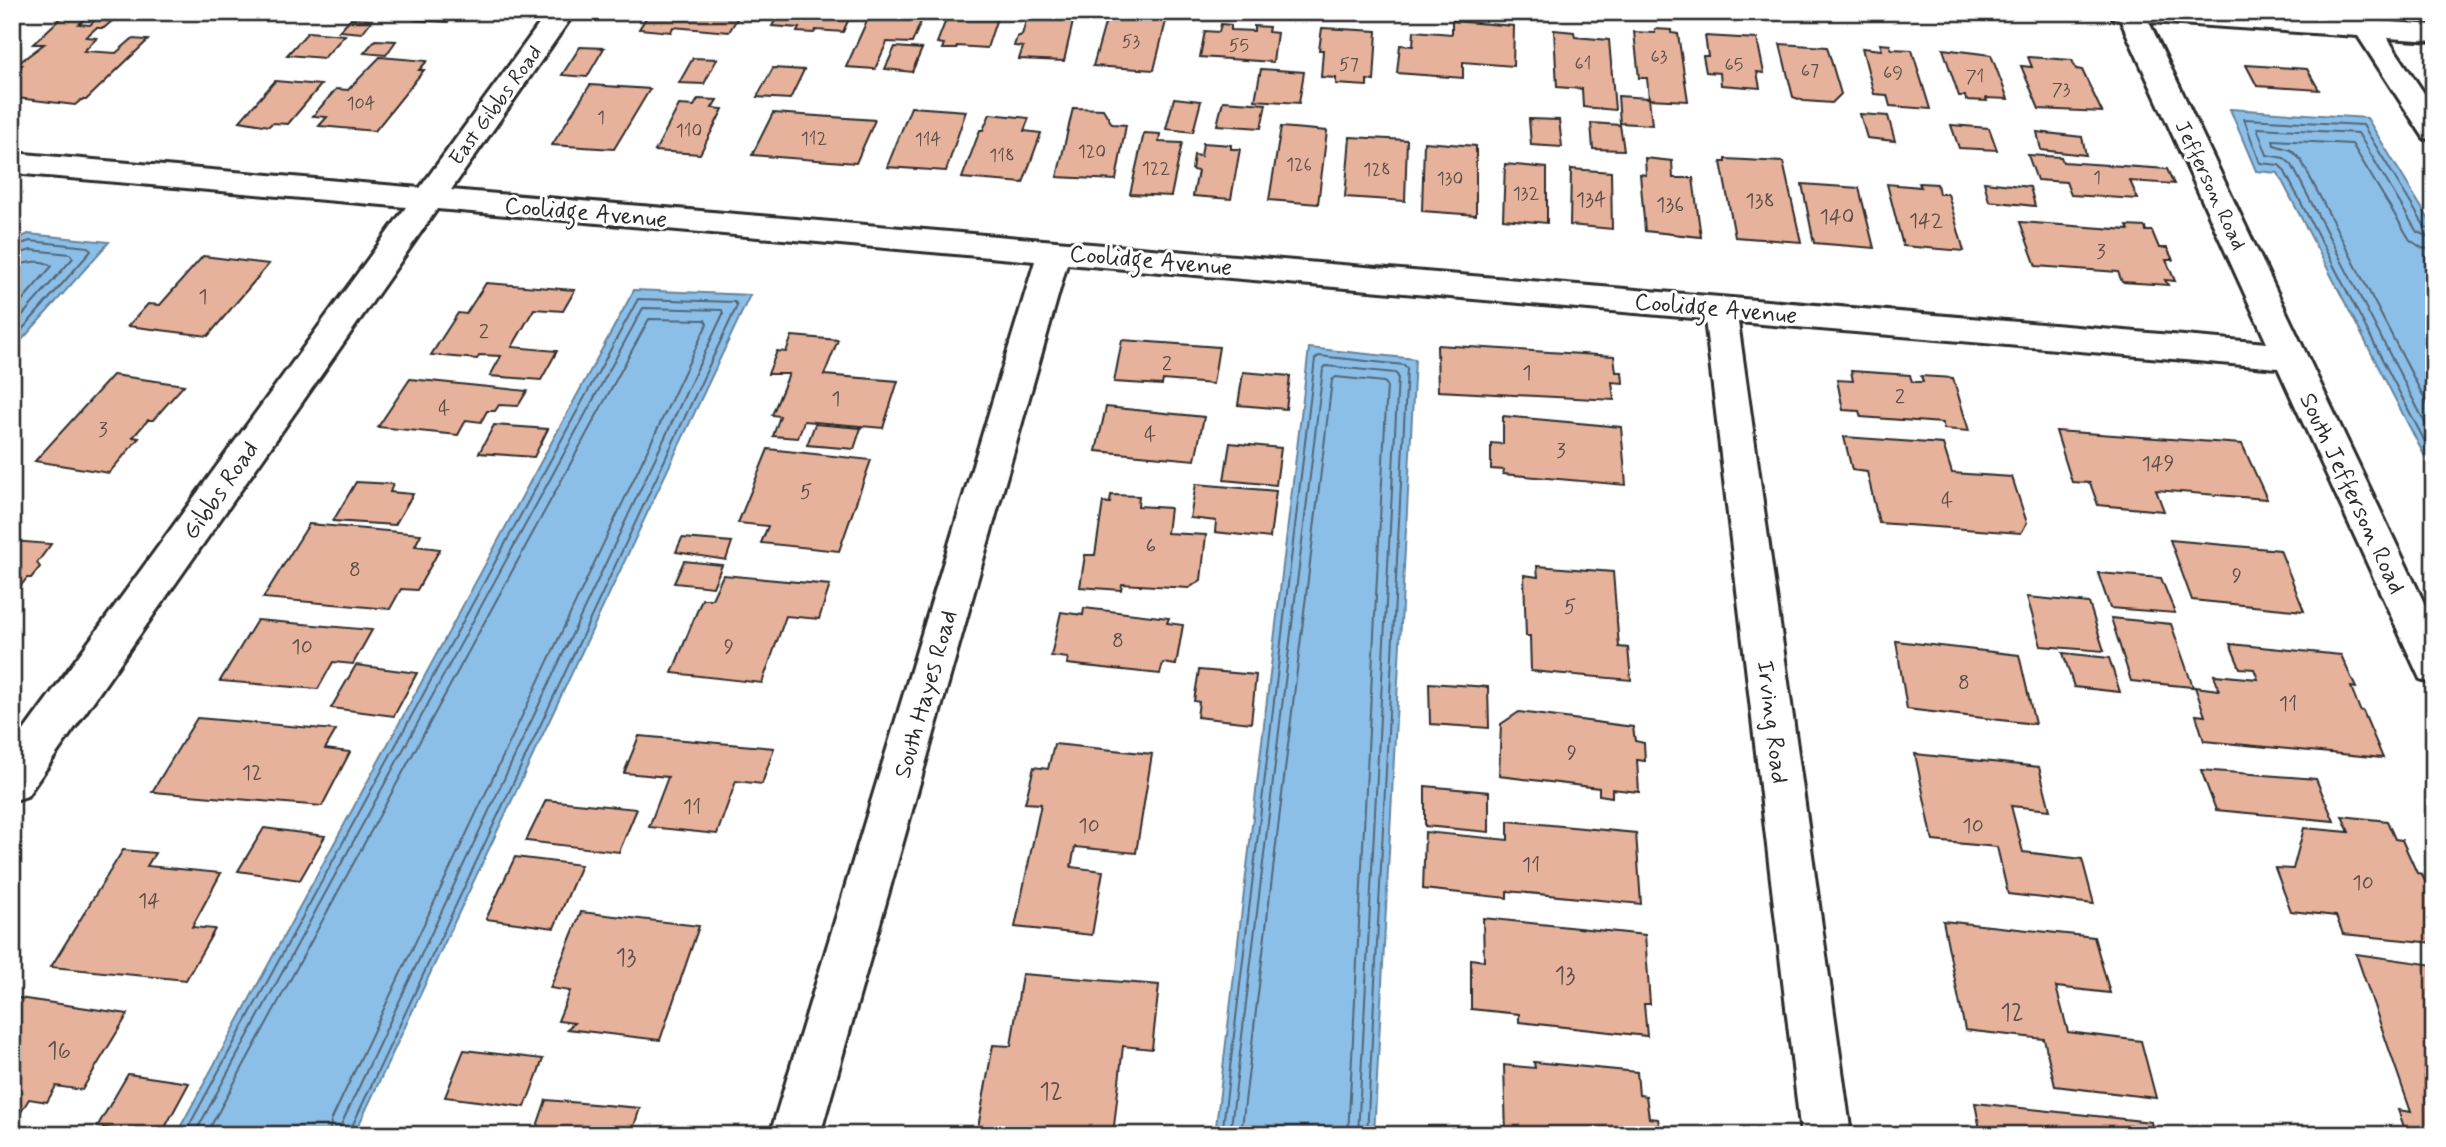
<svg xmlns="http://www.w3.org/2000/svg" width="2446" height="1147" viewBox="0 0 2446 1147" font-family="Mynerve,sans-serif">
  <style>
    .water { fill: #8cbfe8; stroke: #65849c; stroke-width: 2 }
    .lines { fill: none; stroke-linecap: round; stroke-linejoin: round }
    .shore { stroke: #526677; stroke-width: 2 }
    .building { fill: #e7b29b; stroke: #2b2b2b; stroke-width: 2 }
    .minor-casing { stroke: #2b2b2b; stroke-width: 6 }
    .minor { fill: #fff; fill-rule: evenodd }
    .labels { text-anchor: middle; stroke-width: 6; stroke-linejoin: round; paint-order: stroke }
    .far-number-label { font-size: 18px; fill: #5a4d47 }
    .far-street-label { font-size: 21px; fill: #2b2b2b; stroke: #fff }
    .number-label { font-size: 21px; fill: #5a4d47 }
    .street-label { font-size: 24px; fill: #2b2b2b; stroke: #fff }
    .near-number-label { font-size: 24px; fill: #5a4d47 }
  </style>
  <rect width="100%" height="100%" fill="#fff"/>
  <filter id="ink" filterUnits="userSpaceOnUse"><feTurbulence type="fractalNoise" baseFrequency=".0143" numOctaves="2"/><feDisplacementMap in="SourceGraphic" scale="14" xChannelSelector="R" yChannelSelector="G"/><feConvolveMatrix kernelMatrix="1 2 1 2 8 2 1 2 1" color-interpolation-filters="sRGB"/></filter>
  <g filter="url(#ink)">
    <g class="water">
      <polygon points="2230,109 2367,118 2434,228 2434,474 2278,173 2256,171"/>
      <polygon points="28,234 109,242 12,351 12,242"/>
      <polygon points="634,290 750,295 354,1135 176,1135"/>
      <polygon points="1309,348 1415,359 1374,1135 1215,1135"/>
    </g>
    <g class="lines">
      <g class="shore">
        <polyline points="2434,230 2425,227 2363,125 2244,119 2260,163 2279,165 2284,170 2434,459"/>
        <polyline points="2434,239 2417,232 2358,133 2257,128 2267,155 2284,158 2292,165 2434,440"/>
        <polyline points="12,247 30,241 88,247 91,251 12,341"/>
        <polyline points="2434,250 2422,248 2410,240 2352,144 2273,140 2274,145 2291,150 2301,160 2434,417"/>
        <polyline points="12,256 31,250 70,254 73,258 12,327"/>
        <path d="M12,267C26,263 40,258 52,266L12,312"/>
        <polyline points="184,1135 638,299 735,302 737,306 348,1135"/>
        <polyline points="194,1135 643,308 722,310 723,314 341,1125 339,1135"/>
        <polyline points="206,1135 649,319 705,320 707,324 331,1121 329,1135"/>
        <polyline points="1222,1135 1315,359 1319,356 1404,365 1407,368 1367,1135"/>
        <polyline points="1230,1135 1323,369 1326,366 1395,373 1398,376 1358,1135"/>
        <polyline points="1241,1135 1332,380 1336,377 1384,382 1387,385 1348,1135"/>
      </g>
    </g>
    <g class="building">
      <polygon points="421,12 455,12 448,22 415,20"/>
      <polygon points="650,12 741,12 729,32 673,27 671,32 639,29"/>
      <polygon points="771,12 852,12 843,32 816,30 814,33 797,32 799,28 772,26 776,19 768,18"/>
      <polygon points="871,12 925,12 912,43 887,42 875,69 846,67"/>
      <polygon points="949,12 999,12 987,48 957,46 956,49 942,49 944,44 937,43"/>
      <polygon points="1023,13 1075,13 1064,61 1019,59 1023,47 1014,46 1017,37 1022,35 1028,13"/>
      <polygon points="1108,13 1167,17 1154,70 1093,66"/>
      <polygon points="64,15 87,17 79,24 90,25 96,19 112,21 104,28 96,28 86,37 97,38 84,51 116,53 132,39 148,40 86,100 81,100 75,105 17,98 12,102 12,75 22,65 16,65 44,44 33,44"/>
      <polygon points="350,19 372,20 362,33 339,31"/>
      <polygon points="1452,21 1514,26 1513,66 1463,62 1463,78 1397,73 1400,45 1413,46 1414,31 1452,34"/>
      <polygon points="1221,24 1231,25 1231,30 1254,31 1254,26 1269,27 1268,32 1277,33 1273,62 1200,57 1205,31 1219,32"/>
      <polygon points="1322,28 1377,31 1374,81 1367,80 1367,86 1336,84 1336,78 1321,77 1323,50 1319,50"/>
      <polygon points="1655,29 1671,30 1671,33 1678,34 1688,101 1649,99 1647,78 1639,78 1634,32 1655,33"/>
      <polygon points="1554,30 1574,32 1575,37 1609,40 1615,110 1583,107 1582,89 1557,87"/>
      <polygon points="308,32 345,35 324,58 287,55"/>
      <polygon points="1705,36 1757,39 1764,73 1757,72 1760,88 1721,85 1720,73 1706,72 1703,56 1708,56"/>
      <polygon points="375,40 396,41 386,55 364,53"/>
      <polygon points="1780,44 1827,47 1841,94 1832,103 1804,101 1793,97"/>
      <polygon points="1880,44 1890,45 1891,49 1912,50 1930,109 1890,106 1887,95 1874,94 1862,48 1882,50"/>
      <polygon points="580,47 604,48 587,77 562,75"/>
      <polygon points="895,47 922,49 912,72 885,69"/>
      <polygon points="1943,49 1991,55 2008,99 1986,98 1987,101 1966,100 1965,96 1959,96"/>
      <polygon points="380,57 427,61 419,70 424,70 375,131 319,126 327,117 313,116 336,89 348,90"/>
      <polygon points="2028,57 2072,60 2076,69 2082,70 2102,112 2039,109 2021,66 2032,67"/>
      <polygon points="693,58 717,59 704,84 679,83"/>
      <polygon points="2246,65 2307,69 2319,90 2257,86"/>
      <polygon points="773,68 804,70 790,99 757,97"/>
      <polygon points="1261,69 1304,72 1299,103 1255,100"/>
      <polygon points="275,81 321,85 288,124 272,123 269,126 240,121"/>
      <polygon points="590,85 650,89 614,149 552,145"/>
      <polygon points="1618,96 1649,98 1652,125 1620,123"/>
      <polygon points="1174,98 1201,101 1193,132 1166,129"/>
      <polygon points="698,99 717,100 712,108 723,109 700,154 655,151 679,105 694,106"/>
      <polygon points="1223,101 1266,104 1261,128 1217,125"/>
      <polygon points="911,107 966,111 946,171 887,167"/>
      <polygon points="1073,108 1103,109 1112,124 1126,125 1116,180 1057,177"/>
      <polygon points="773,113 875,120 856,163 752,155"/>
      <polygon points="990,114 1029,118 1024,131 1041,133 1023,183 962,178 980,130 983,130"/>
      <polygon points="1860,114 1888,116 1895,141 1867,138"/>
      <polygon points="1529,119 1559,120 1562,147 1531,145"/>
      <polygon points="1591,123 1620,125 1624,150 1593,149"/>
      <polygon points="1951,125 1989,128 1997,150 1959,148"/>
      <polygon points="1281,127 1327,131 1318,204 1269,200"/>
      <polygon points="2037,132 2082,137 2086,155 2041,150"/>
      <polygon points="1144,133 1160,134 1159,142 1182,143 1171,196 1130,194"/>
      <polygon points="1350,137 1407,140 1405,201 1345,197"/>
      <polygon points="1424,142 1476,146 1476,215 1422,211"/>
      <polygon points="1203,143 1231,145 1231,149 1240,149 1231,199 1193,196 1198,171 1192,170 1194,155 1201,156"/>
      <polygon points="2028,155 2061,157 2063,162 2167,169 2174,184 2130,181 2138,199 2071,195 2066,182 2037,180"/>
      <polygon points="1645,158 1672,161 1673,178 1693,178 1701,237 1645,231 1640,174 1646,175"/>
      <polygon points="1726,159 1783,162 1801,242 1735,237 1721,162 1726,162"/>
      <polygon points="1505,164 1547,168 1547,223 1503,219"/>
      <polygon points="1571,169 1611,172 1612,229 1570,225"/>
      <polygon points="1984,182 2030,187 2035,206 1989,201"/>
      <polygon points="1919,183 1937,184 1939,194 1948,194 1964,251 1903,246 1887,184 1921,187"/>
      <polygon points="1802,184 1859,188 1874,248 1814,243"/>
      <polygon points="2020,222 2129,230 2127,226 2145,227 2146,231 2152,231 2159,248 2167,248 2173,260 2166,260 2175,281 2165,280 2168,285 2122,282 2118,272 2036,266"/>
      <polygon points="203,256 269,264 208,336 128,326 148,304 160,305"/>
      <polygon points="486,283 575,290 563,311 534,309 512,347 557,351 541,380 490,376 501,356 480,355 477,359 431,355 458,313 466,314"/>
      <polygon points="792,336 838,340 824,375 898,381 883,428 804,421 798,438 773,436 780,416 772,415 789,374 768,374 777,351 786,352"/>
      <polygon points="1122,340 1219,347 1213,384 1163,380 1162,385 1114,382"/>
      <polygon points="1437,345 1614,356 1616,372 1622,372 1623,383 1612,382 1614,400 1438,391"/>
      <polygon points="1851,371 1910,375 1912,382 1923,382 1921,376 1953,378 1969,431 1944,429 1942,423 1861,417 1859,411 1843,410 1837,380 1853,381"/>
      <polygon points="1243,372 1290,376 1286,409 1238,405"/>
      <polygon points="113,375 184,385 153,420 148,420 133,437 139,438 109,473 35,461"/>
      <polygon points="410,379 527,391 518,406 499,405 495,411 487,411 481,422 466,420 458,435 378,427"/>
      <polygon points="1106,407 1204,417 1195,460 1096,451"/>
      <polygon points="1503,416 1621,427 1626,485 1503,474 1504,470 1491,469 1491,443 1503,444"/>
      <polygon points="815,424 861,428 854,449 807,445"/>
      <polygon points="494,425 548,429 534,457 479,453"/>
      <polygon points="2056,431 2242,444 2267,499 2156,490 2164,511 2098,505 2090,483 2072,482"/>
      <polygon points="1844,437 1943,444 1952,473 2012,477 2027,523 2021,533 1879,523 1867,472 1852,470"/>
      <polygon points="1230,443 1281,448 1276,485 1224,480"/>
      <polygon points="768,449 871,460 839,551 761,543 768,526 738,523"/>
      <polygon points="356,482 393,484 390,492 413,494 395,525 333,521"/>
      <polygon points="1196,484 1276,491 1270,538 1215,532 1216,521 1190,518"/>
      <polygon points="1111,495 1139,496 1138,506 1170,508 1167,533 1206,535 1201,580 1189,588 1122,584 1121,590 1080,587 1085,555 1095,555 1103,502 1110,503"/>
      <polygon points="309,524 421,534 415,546 440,549 417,590 401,589 390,609 263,598"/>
      <polygon points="682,538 732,542 726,560 676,552"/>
      <polygon points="2170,540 2280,550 2304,611 2192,600"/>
      <polygon points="12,541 51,544 37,563 40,567 31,578 27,578 12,597"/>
      <polygon points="684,561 722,565 713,587 674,583"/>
      <polygon points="1537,566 1613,572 1619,647 1628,648 1631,680 1531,671 1530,636 1526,636 1524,575 1538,577"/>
      <polygon points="2098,573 2161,578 2175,613 2110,608"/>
      <polygon points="723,575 830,585 819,619 786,616 762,683 672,673 702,599 712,599"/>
      <polygon points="2027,597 2089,603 2104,651 2041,646"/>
      <polygon points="1084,608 1169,618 1167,623 1183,625 1176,665 1163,663 1160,674 1067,664 1068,658 1051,656 1061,612 1083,615"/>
      <polygon points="2111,618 2171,624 2193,687 2131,681"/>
      <polygon points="257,620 372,630 353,664 333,662 318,689 220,681"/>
      <polygon points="1896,641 2019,655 2035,724 1907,709"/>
      <polygon points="2230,644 2341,655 2356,688 2351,687 2360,710 2363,711 2383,758 2204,741 2196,715 2205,716 2195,687 2219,690 2214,675 2258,679 2254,669 2240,668"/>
      <polygon points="2063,653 2109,658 2120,692 2074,687"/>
      <polygon points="356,665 417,673 394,716 331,708"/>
      <polygon points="1199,670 1256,675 1251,723 1197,717 1199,702 1194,701"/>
      <polygon points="1429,683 1488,687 1489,728 1430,724"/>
      <polygon points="1519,712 1633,727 1635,741 1644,743 1645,761 1637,760 1639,792 1612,789 1612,797 1599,795 1599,788 1499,776 1501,724"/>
      <polygon points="197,718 336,730 325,749 350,752 322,806 152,792"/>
      <polygon points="639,736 774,748 762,784 736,781 717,834 649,827 668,777 624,773"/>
      <polygon points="1054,744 1152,754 1136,853 1075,847 1071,867 1103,871 1092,935 1015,927 1041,804 1025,803 1034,767 1048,769"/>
      <polygon points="1915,754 2039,767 2050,810 2011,806 2023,852 2082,859 2094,904 2008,894 1997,847 1933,841"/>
      <polygon points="2201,770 2316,779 2334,821 2216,810"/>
      <polygon points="1425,786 1489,792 1489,832 1425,826"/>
      <polygon points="546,800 637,809 619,852 526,841"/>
      <polygon points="2342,816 2387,821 2395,839 2402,840 2417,873 2422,874 2434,902 2434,905 2429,905 2434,915 2434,943 2343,934 2336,916 2291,911 2275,868 2293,869 2304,828 2349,832"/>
      <polygon points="1508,821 1636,833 1641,904 1507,891 1507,898 1423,889 1425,832 1508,840"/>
      <polygon points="264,828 325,836 300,880 238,871"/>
      <polygon points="123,850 155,853 147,866 221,873 192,927 215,929 186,980 51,967"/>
      <polygon points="515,857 581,865 554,928 486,919"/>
      <polygon points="581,912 699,926 660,1040 567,1029 574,1023 558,1021 570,991 550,988"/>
      <polygon points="1483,918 1645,935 1650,1004 1644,1004 1647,1036 1519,1022 1519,1014 1471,1009 1471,959 1484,961"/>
      <polygon points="1943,921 2094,937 2110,993 2056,987 2068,1032 2141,1041 2156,1098 2055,1086 2044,1039 1965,1030"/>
      <polygon points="2356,954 2434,965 2434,1135 2407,1135 2398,1110 2411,1112"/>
      <polygon points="1022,974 1159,985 1152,1049 1123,1046 1113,1135 977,1133 993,1045 1011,1046"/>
      <polygon points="12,997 128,1014 82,1090 56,1086 47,1102 29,1099 12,1127"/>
      <polygon points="464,1050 543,1059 525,1107 445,1097"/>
      <polygon points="1534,1062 1637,1072 1639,1095 1646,1096 1649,1118 1658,1119 1661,1134 1642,1132 1642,1135 1506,1135 1504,1065 1535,1068"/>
      <polygon points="128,1074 189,1083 161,1135 97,1127"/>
      <polygon points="546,1100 640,1108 631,1135 534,1135"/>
      <polygon points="1975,1103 2151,1122 2154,1135 1981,1135"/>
    </g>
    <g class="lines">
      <g class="minor-casing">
        <polygon id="minor" points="548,12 575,12 451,190 2267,343 2120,19 2113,18 2110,12 2248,12 2434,25 2434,41 2387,38 2434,108 2434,140 2424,138 2358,36 2149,22 2434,624 2434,684 2420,679 2278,368 1738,322 1851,1135 1801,1135 1705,319 1067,264 820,1135 770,1135 1035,261 437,209 27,796 12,801 12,747 406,207 12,173 12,153 420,188"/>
      </g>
      <use href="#minor" class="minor"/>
    </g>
  </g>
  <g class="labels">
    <g class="far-number-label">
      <text x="1131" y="47">53</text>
      <text x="1239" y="51">55</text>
      <text x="1659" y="62">63</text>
      <text x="1583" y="69">61</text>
      <text x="1349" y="70">57</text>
      <text x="1734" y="70">65</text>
      <text x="1810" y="76">67</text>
      <text x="1893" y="78">69</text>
      <text x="1975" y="82">71</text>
      <text x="2061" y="95">73</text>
      <text x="361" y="109">104</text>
      <text x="601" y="123">1</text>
      <text x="689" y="136">110</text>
      <text x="814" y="144">112</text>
      <text x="928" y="145">114</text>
      <text x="1092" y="157">120</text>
      <text x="1002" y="161">118</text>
      <text x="1299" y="170">126</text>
      <text x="1156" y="174">122</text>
      <text x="1377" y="175">128</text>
      <text x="2097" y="183">1</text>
      <text x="1450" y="184">130</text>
      <text x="1526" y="199">132</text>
    </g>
    <g class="far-street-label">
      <text transform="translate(495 105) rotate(-54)" y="7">East Gibbs Road</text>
      <text transform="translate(2211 185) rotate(65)" y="7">Jefferson Road</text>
    </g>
    <g class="number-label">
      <text x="1591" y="206">134</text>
      <text x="1760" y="207">138</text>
      <text x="1670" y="211">136</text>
      <text x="1837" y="223">140</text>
      <text x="1926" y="227">142</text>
      <text x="2101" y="258">3</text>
      <text x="203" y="303">1</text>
      <text x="484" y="338">2</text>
      <text x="1167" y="370">2</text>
      <text x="1527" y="379">1</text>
      <text x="1900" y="403">2</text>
      <text x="836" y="405">1</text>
      <text x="444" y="415">4</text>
      <text x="103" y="436">3</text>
      <text x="1150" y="441">4</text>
      <text x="1561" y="457">3</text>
      <text x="2158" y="470">149</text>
      <text x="806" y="498">5</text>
      <text x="1947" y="507">4</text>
      <text x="1151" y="552">6</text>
      <text x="355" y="576">8</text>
      <text x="2237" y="582">9</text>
      <text x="1570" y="613">5</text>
      <text x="1118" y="647">8</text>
      <text x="302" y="653">10</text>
      <text x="729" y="653">9</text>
      <text x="1964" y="689">8</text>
      <text x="2288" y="710">11</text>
      <text x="1572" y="759">9</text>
      <text x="252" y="779">12</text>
      <text x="692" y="813">11</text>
      <text x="1089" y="832">10</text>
      <text x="1973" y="832">10</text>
      <text x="1531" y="871">11</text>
      <text x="2363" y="889">10</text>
      <text x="149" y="907">14</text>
    </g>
    <g class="street-label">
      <text transform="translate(586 212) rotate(5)" y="8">Coolidge Avenue</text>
      <text transform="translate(1151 260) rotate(5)" y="8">Coolidge Avenue</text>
      <text transform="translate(1716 308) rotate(5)" y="8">Coolidge Avenue</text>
      <text transform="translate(220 490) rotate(-55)" y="8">Gibbs Road</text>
      <text transform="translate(2353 493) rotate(65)" y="8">South Jefferson Road</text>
      <text transform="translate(925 694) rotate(-74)" y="8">South Hayes Road</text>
      <text transform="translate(1773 722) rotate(83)" y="8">Irving Road</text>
    </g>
    <g class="near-number-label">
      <text x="626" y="965">13</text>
      <text x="1565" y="983">13</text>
      <text x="2012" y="1020">12</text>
      <text x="59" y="1058">16</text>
      <text x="1051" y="1099">12</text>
    </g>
  </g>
  <rect width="2446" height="1147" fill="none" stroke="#fff" stroke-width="42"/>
  <rect x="21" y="21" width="2404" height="1105" fill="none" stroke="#2b2b2b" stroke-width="2.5" filter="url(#ink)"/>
</svg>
